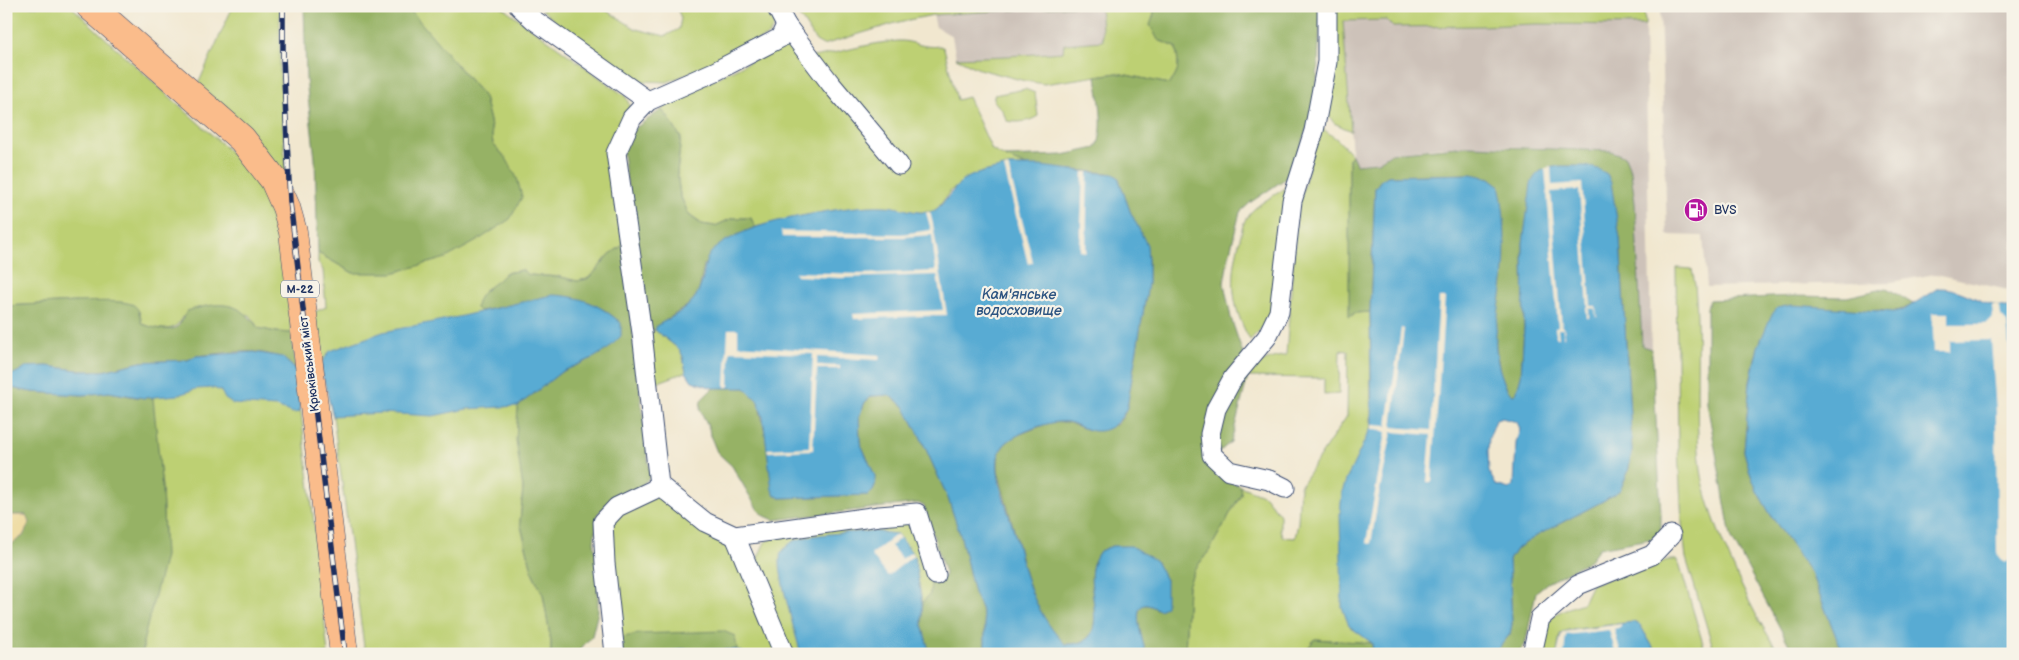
<svg xmlns="http://www.w3.org/2000/svg" width="2019" height="660" viewBox="0 0 2019 660" font-family="'Balsamiq Sans',sans-serif">
  <style>
    .industrial { fill: #cdc2b9 }
    .green { fill: #bdd073; stroke: #6c8068 }
    .forest { fill: #96b265; stroke: #587062 }
    .sand { fill: #eeda9e; stroke: #84847e }
    .water { fill: #58abd3; stroke: #3a6d98; fill-rule: evenodd }
    .pier { fill: #f1e7cf }
    .lines { fill: none; stroke-linecap: round; stroke-linejoin: round }
    .minor-casing { stroke: #3b4b6f; stroke-width: 21 }
    .highway-casing { stroke: #3b4b6f; stroke-width: 29 }
    .minor { stroke: #fff; stroke-width: 19 }
    .highway { stroke: #fabc8b; stroke-width: 28 }
    .rail-casing { stroke: #1b2f5e; stroke-width: 5.5 }
    .rail { stroke: #f7f3e8; stroke-width: 4; stroke-dasharray: 11; stroke-linecap: butt }
    .labels { text-anchor: middle; stroke-width: 4.5; stroke-linejoin: round; paint-order: stroke }
    .shield { fill: #f7f3e8; stroke: #5d6a87; stroke-width: 1 }
    .shield-label { font-size: 11px; font-weight: bold; fill: #1b2f5e }
    .poi-label { font-size: 12px; fill: #1b2f5e; stroke: #f7f3e8; text-anchor: start }
    .street-label { font-size: 12px; fill: #1b2f5e; stroke: #f7f3e8 }
    .water-label { font-size: 14px; font-style: italic; fill: #2d5481; stroke: #f7f3e8 }
  </style>
  <rect width="100%" height="100%" fill="#f7f3e8"/>
  <filter id="ink" filterUnits="userSpaceOnUse"><feTurbulence type="fractalNoise" baseFrequency=".02" numOctaves="2"/><feDisplacementMap in="SourceGraphic" scale="10" xChannelSelector="R" yChannelSelector="G"/><feConvolveMatrix kernelMatrix="1 2 1 2 8 2 1 2 1" color-interpolation-filters="sRGB"/></filter>
  <filter id="wash" filterUnits="userSpaceOnUse"><feTurbulence type="fractalNoise" baseFrequency=".0096" numOctaves="4" result="noise"/><feDisplacementMap in="SourceGraphic" scale="20" xChannelSelector="R" yChannelSelector="G"/><feGaussianBlur stdDeviation="1.12" result="paint"/><feColorMatrix in="noise" values="0 0 0 0 0 0 0 0 0 0 0 0 0 0 0 0 0 1.4 0 .05"/><feComposite in="paint" operator="in"/></filter>
  <g filter="url(#wash)">
    <rect width="100%" height="100%" fill="#f1e7cf"/>
    <g class="industrial">
      <polygon points="1075,6 1100,6 1104,41 1064,44 1064,52 1007,56 956,58 952,36 936,27 933,15"/>
      <polygon points="1660,6 2013,6 2013,291 1935,274 1892,282 1707,287 1703,236 1667,235"/>
      <polygon points="1386,20 1481,26 1536,24 1645,25 1651,349 1642,346 1640,318 1611,151 1500,146 1440,147 1392,153 1378,162 1356,164 1352,155 1343,21"/>
    </g>
    <g class="green">
      <path d="M6,6H71C107,40 143,73 180,106C215,139 255,167 273,214C287,251 287,294 292,333L276,332L258,328L250,315L182,317C175,335 157,329 142,324L139,311L75,302L6,306Z"/>
      <polygon points="233,6 280,6 280,76 287,193 195,91"/>
      <path d="M406,6H501L625,96C636,113 624,119 615,132C612,136 610,142 608,147L623,245L609,255L595,272L587,279L577,281L561,277L529,275L522,270L505,273L499,281L484,290L552,295L521,468L523,488L520,522L533,574L543,594L551,642V654H365L333,416L320,365L312,313L326,307L323,270L318,263V253L353,273L506,158L493,144L490,121L484,97Z"/>
      <polygon points="538,6 599,6 636,29 665,36 679,29 681,18 676,6 773,6 775,25 769,35 703,68 667,82 642,81 621,74 578,42"/>
      <polygon points="788,6 1075,6 933,15 899,22 823,45 816,41 803,21"/>
      <path d="M1100,6H1153L1158,40L1176,47C1178,63 1181,72 1169,84L1117,73L1044,84L1025,81L979,69L956,58L1007,56L1063,52L1064,44L1103,41Z"/>
      <polygon points="1335,6 1644,6 1645,25 1536,24 1481,26 1393,27 1386,20 1343,21 1351,131 1334,123 1326,112"/>
      <path d="M791,41L806,58C837,54 866,43 898,41C913,40 922,49 940,46L944,48L957,100L968,97L992,150L1005,157L1026,166H1008L995,170L951,190L938,208L932,212L817,213L755,227L751,218H733L715,226L702,224L689,215L680,195L677,173L681,138L666,114L661,110L677,98Z"/>
      <path d="M1025,89L1035,93L1038,116C1029,122 1018,123 1007,121L1002,110L994,101V95Z"/>
      <path d="M1319,126L1338,140L1352,155L1349,159L1350,317L1355,313L1370,312L1371,429L1342,492L1349,626L1372,643L1315,639L1307,649L1306,654H1185L1188,586L1195,569L1209,551L1241,494L1240,486L1265,496L1280,515V530L1283,537L1295,538L1298,523L1300,486L1347,416L1348,351L1340,350L1339,394L1324,395V378L1248,377C1252,362 1273,358 1286,355L1297,214Z"/>
      <path d="M1287,187L1277,306L1265,325L1250,340C1231,306 1230,281 1239,243C1241,235 1242,224 1247,217C1256,204 1274,196 1287,187Z"/>
      <path d="M1676,268L1692,269L1695,285C1701,346 1693,409 1701,470C1705,496 1714,519 1723,543C1739,582 1756,619 1780,654H1715L1686,558L1682,523L1678,449Z"/>
      <polygon points="655,330 680,350 683,357 686,372 656,383 650,334"/>
      <polygon points="296,370 315,531 328,654 143,654 143,642 164,535 162,488 152,398 6,387 6,378"/>
      <polygon points="657,495 754,566 765,542 779,534 911,522 931,581 930,594 922,603 914,555 906,545 782,576 801,654 745,654 737,650 734,636 618,642 610,531 618,514"/>
      <path d="M1668,560H1676L1680,566L1706,654H1657L1640,625L1633,622L1568,630L1560,634L1557,654H1539C1548,618 1546,615 1583,603L1592,584Z"/>
    </g>
    <g class="forest">
      <polygon points="304,6 406,6 411,11 484,97 490,121 493,144 506,158 517,178 522,197 510,219 477,241 446,258 393,273 353,273 318,253 315,159 306,79"/>
      <path d="M1153,6H1321L1316,102L1297,158L1288,177L1251,202L1240,212L1228,260L1224,283L1231,318L1249,372L1231,442L1220,451L1212,465L1215,473L1240,486L1241,494L1209,551L1195,569L1188,586L1185,654H1146C1144,644 1131,609 1144,605C1149,604 1155,608 1159,610L1166,580L1156,561L1112,546L1100,551C1096,557 1093,562 1092,569C1087,596 1113,646 1065,644C1033,613 1026,579 1016,537C1010,515 1003,493 998,470V456L1004,445L1013,437L1051,422H1068L1088,430L1116,425L1123,417L1127,407L1148,284V260L1146,245L1130,211L1118,177L1109,173L1026,166L1005,157L1063,155L1096,148C1106,131 1099,96 1096,76L1117,73L1169,84C1181,72 1178,63 1176,47L1158,40L1150,25L1154,14Z"/>
      <polygon points="661,110 666,114 681,138 677,173 680,195 689,215 701,224 715,226 733,218 751,218 755,227 723,243 704,265 699,291 691,303 655,328 650,334 622,148 634,129"/>
      <polygon points="1469,146 1611,151 1625,157 1631,172 1635,203 1642,346 1651,349 1653,362 1661,515 1661,537 1599,548 1590,560 1547,583 1536,592 1525,645 1517,654 1494,654 1510,634 1512,624 1509,560 1516,549 1538,535 1603,501 1620,490 1628,472 1632,451 1620,238 1561,166 1523,243 1524,328 1521,376 1516,394 1513,395 1509,393 1500,373 1495,342 1496,320 1503,280 1504,239 1472,174 1388,176 1381,180 1375,188 1370,312 1355,313 1349,317 1349,159 1352,155 1356,164 1378,162 1392,153"/>
      <path d="M623,245L650,477L638,489L616,499L598,513L594,541L598,573V612L592,636L576,654H551V642L543,594L533,574L520,522L523,488L516,440L518,406L561,372L593,358L621,323L606,311L589,302L515,305L479,311L476,308C477,290 495,286 505,273L522,270L529,275L561,277L577,281L587,279L595,272L609,255Z"/>
      <path d="M1887,288L1913,304C1901,312 1891,312 1877,310L1758,347L1750,382L1744,451L1749,470L1757,491L1772,517L1811,573L1837,639L1845,654H1794L1731,537L1707,403V308L1709,300L1793,296L1847,297Z"/>
      <path d="M75,302C87,302 127,299 135,306C140,310 140,318 142,324C151,327 172,334 179,325C182,321 184,315 187,311C217,302 239,299 258,328L276,332L292,333L296,370C273,343 228,353 197,356L188,360L141,362L103,371H84L47,366L27,367L6,378V306Z"/>
      <polygon points="6,387 32,392 83,395 109,392 135,397 153,398 162,488 165,556 143,642 143,654 6,654 6,548 23,536 26,515 6,515"/>
      <polygon points="725,387 745,388 758,401 780,498 868,495 873,491 875,485 875,476 860,442 859,416 865,402 872,396 889,395 904,406 920,436 948,498 961,537 974,593 981,608 985,624 985,654 930,654 922,625 922,603 930,594 931,581 944,577 945,573 924,506 918,503 774,520 765,516 758,510 732,466 717,452 710,435 709,428 700,410 701,400 713,388"/>
      <polygon points="723,631 735,636 737,650 680,649 662,654 619,654 618,642 623,637 639,634"/>
      <polygon points="1315,639 1372,643 1373,654 1306,654 1307,649"/>
    </g>
    <polygon class="sand" points="6,515 26,515 30,522 23,536 6,548"/>
    <g class="water">
      <path d="M1008,166H1040L1088,172L1114,174L1118,177L1130,211L1147,245L1148,260V284L1127,407C1120,424 1105,436 1086,429C1080,427 1074,423 1068,422C1053,419 1016,433 1005,444C1002,447 999,453 998,457C995,478 1007,508 1013,528C1020,552 1024,577 1035,600C1043,617 1052,631 1065,644C1113,647 1087,596 1092,569C1093,562 1096,557 1100,551L1112,546H1131L1156,561L1166,580V607L1159,610C1155,608 1149,604 1144,605C1131,609 1144,644 1146,654H985V624L981,608L974,593L961,537L948,498L920,436L904,406L889,395L872,396L865,402L859,416L860,442L875,476V485L873,491L868,495L780,498L775,495L772,490L763,417L758,401L745,388H713L692,381L686,372L683,357L680,350L655,330L656,326C672,317 692,308 699,290C709,268 698,258 724,242C752,225 784,219 817,213C840,209 862,205 885,206C899,206 919,216 933,211C941,209 954,186 965,179C977,172 994,170 1008,166Z"/>
      <path d="M1561,166H1586L1598,169L1607,174L1611,183L1620,238L1632,451L1628,472L1620,490L1603,501L1538,535L1516,549L1509,560L1512,624L1510,634L1494,654H1373L1372,643L1349,626L1342,607L1340,514L1342,492L1346,480L1372,425L1370,312L1375,188L1381,180L1388,176L1472,174L1490,178L1499,185C1506,215 1506,250 1503,281C1499,316 1489,344 1503,379C1505,385 1507,392 1513,395L1516,394L1521,376L1524,328L1523,243L1531,184C1537,169 1546,168 1561,166ZM1502,418L1517,422L1520,429L1516,443L1514,485L1509,489L1496,485L1489,472L1488,451L1489,438L1496,420Z"/>
      <path d="M1938,288C1965,287 1983,309 2013,307V654H1845L1837,639L1811,573L1772,517L1757,491L1749,470L1744,451L1750,383L1758,347L1771,316L1777,308L1792,305L1893,312L1904,310Z"/>
      <path d="M552,295C581,296 599,304 621,323V336L608,349L593,358L561,372L518,406L467,409L433,416L382,413L333,416L320,365L330,351L383,332L458,317Z"/>
      <polygon points="254,352 282,357 296,370 300,412 293,413 276,407 233,404 225,399 221,391 213,388 196,389 178,395 144,398 109,392 83,395 32,392 6,387 6,378 27,367 47,366 84,371 103,371 141,362 188,360 196,356"/>
      <path d="M871,531L897,534L914,555L922,603V625L930,654H801C796,635 775,568 781,553C783,550 789,544 792,542C810,533 850,533 871,531Z"/>
      <polygon points="1633,622 1640,625 1657,654 1557,654 1562,632"/>
      <polygon points="680,649 737,650 745,654 662,654"/>
    </g>
    <g class="pier">
      <polygon points="1008,166 1033,262 1028,264 1004,167"/>
      <polygon points="1551,167 1552,185 1582,183 1591,306 1596,306 1597,317 1596,317 1595,308 1589,309 1589,318 1587,318 1586,307 1588,307 1579,190 1551,192 1562,327 1564,327 1565,337 1563,337 1563,329 1558,329 1559,338 1556,338 1555,328 1558,327 1545,168"/>
      <polygon points="1083,172 1088,172 1086,252 1080,251"/>
      <polygon points="926,212 930,212 933,224 947,315 854,319 853,314 943,310 937,275 840,278 796,276 795,272 861,274 936,271 932,235 904,237 782,237 781,231 901,234 931,230"/>
      <polygon points="1439,298 1445,298 1432,482 1427,482 1431,435 1392,432 1378,499 1371,544 1366,543 1386,432 1371,429 1372,425 1387,426 1401,328 1404,329 1392,427 1431,430"/>
      <polygon points="1997,305 2000,307 2001,316 2007,322 2013,394 2013,558 2005,563 1998,555 1997,552 1996,412 1991,340 1950,341 1950,352 1934,352 1932,313 1949,313 1949,324 1986,324 1993,317 1992,306"/>
      <polygon points="728,329 738,329 738,345 880,355 879,360 817,357 817,365 840,366 840,369 817,369 813,450 768,452 767,449 809,447 813,354 730,351 729,387 725,387"/>
      <polygon points="897,534 900,538 891,546 902,559 911,552 914,555 888,576 871,555"/>
      <polygon points="1621,624 1621,627 1614,629 1621,654 1616,654 1609,630 1566,635 1564,654 1557,654 1562,632"/>
    </g>
  </g>
  <g filter="url(#ink)">
    <g class="lines">
      <g class="minor-casing">
        <g id="minor">
          <polyline points="519,6 534,20 648,101"/>
          <polyline points="776,6 786,25 780,38 716,71 648,101 632,118 616,153 642,333 659,485 705,522 735,536 879,516 917,513 936,575"/>
          <polyline points="786,25 831,84 899,165"/>
          <polyline points="1285,488 1269,480 1229,471 1212,455 1210,434 1216,409 1233,378 1267,337 1279,312 1292,201 1314,131 1327,62 1327,6"/>
          <polyline points="735,536 784,654"/>
          <polyline points="615,654 605,563 603,522 617,507 653,490 659,485"/>
          <polyline points="1532,654 1540,618 1578,585 1652,555 1671,535"/>
        </g>
      </g>
      <g class="highway-casing">
        <polyline id="highway" points="90,6 242,139 274,180 286,207 293,232 344,654"/>
      </g>
      <use href="#minor" class="minor"/>
      <use href="#highway" class="highway"/>
      <g class="rail-casing">
        <polyline id="rail" points="283,6 283,57 290,202 345,654"/>
      </g>
      <use href="#rail" class="rail"/>
    </g>
  </g>
  <defs>
    <g id="fuel-disc" transform="scale(1.25)"><circle r="9.5" fill="#b5179e" stroke="#f7f3e8"/><path d="M-5.5-6h7V0h2V4h1.3V-2.5L3-4.5l.8-.8L6-3V5H2.5V1h-1V6h-7ZM-4.2-4.7v3.2H.2V-4.7Z" fill="#fff"/></g>
  </defs>
  <g fill-rule="evenodd">
    <use href="#fuel-disc" x="1696" y="210"/>
  </g>
  <g class="labels">
    <rect class="shield" x="281" y="280.5" width="38" height="17" rx="4"/>
    <g class="shield-label">
      <text x="300" y="293">М-22</text>
    </g>
    <g class="poi-label">
      <text x="1714" y="214">BVS</text>
    </g>
    <g class="street-label">
      <text transform="translate(309 364) rotate(-97)" y="4">Крюківський міст</text>
    </g>
    <g class="water-label">
      <text x="1019" y="299">Кам'янське<tspan x="1019" dy="16">водосховище</tspan></text>
    </g>
  </g>
  <rect width="2019" height="660" fill="none" stroke="#f7f3e8" stroke-width="25"/>
</svg>
